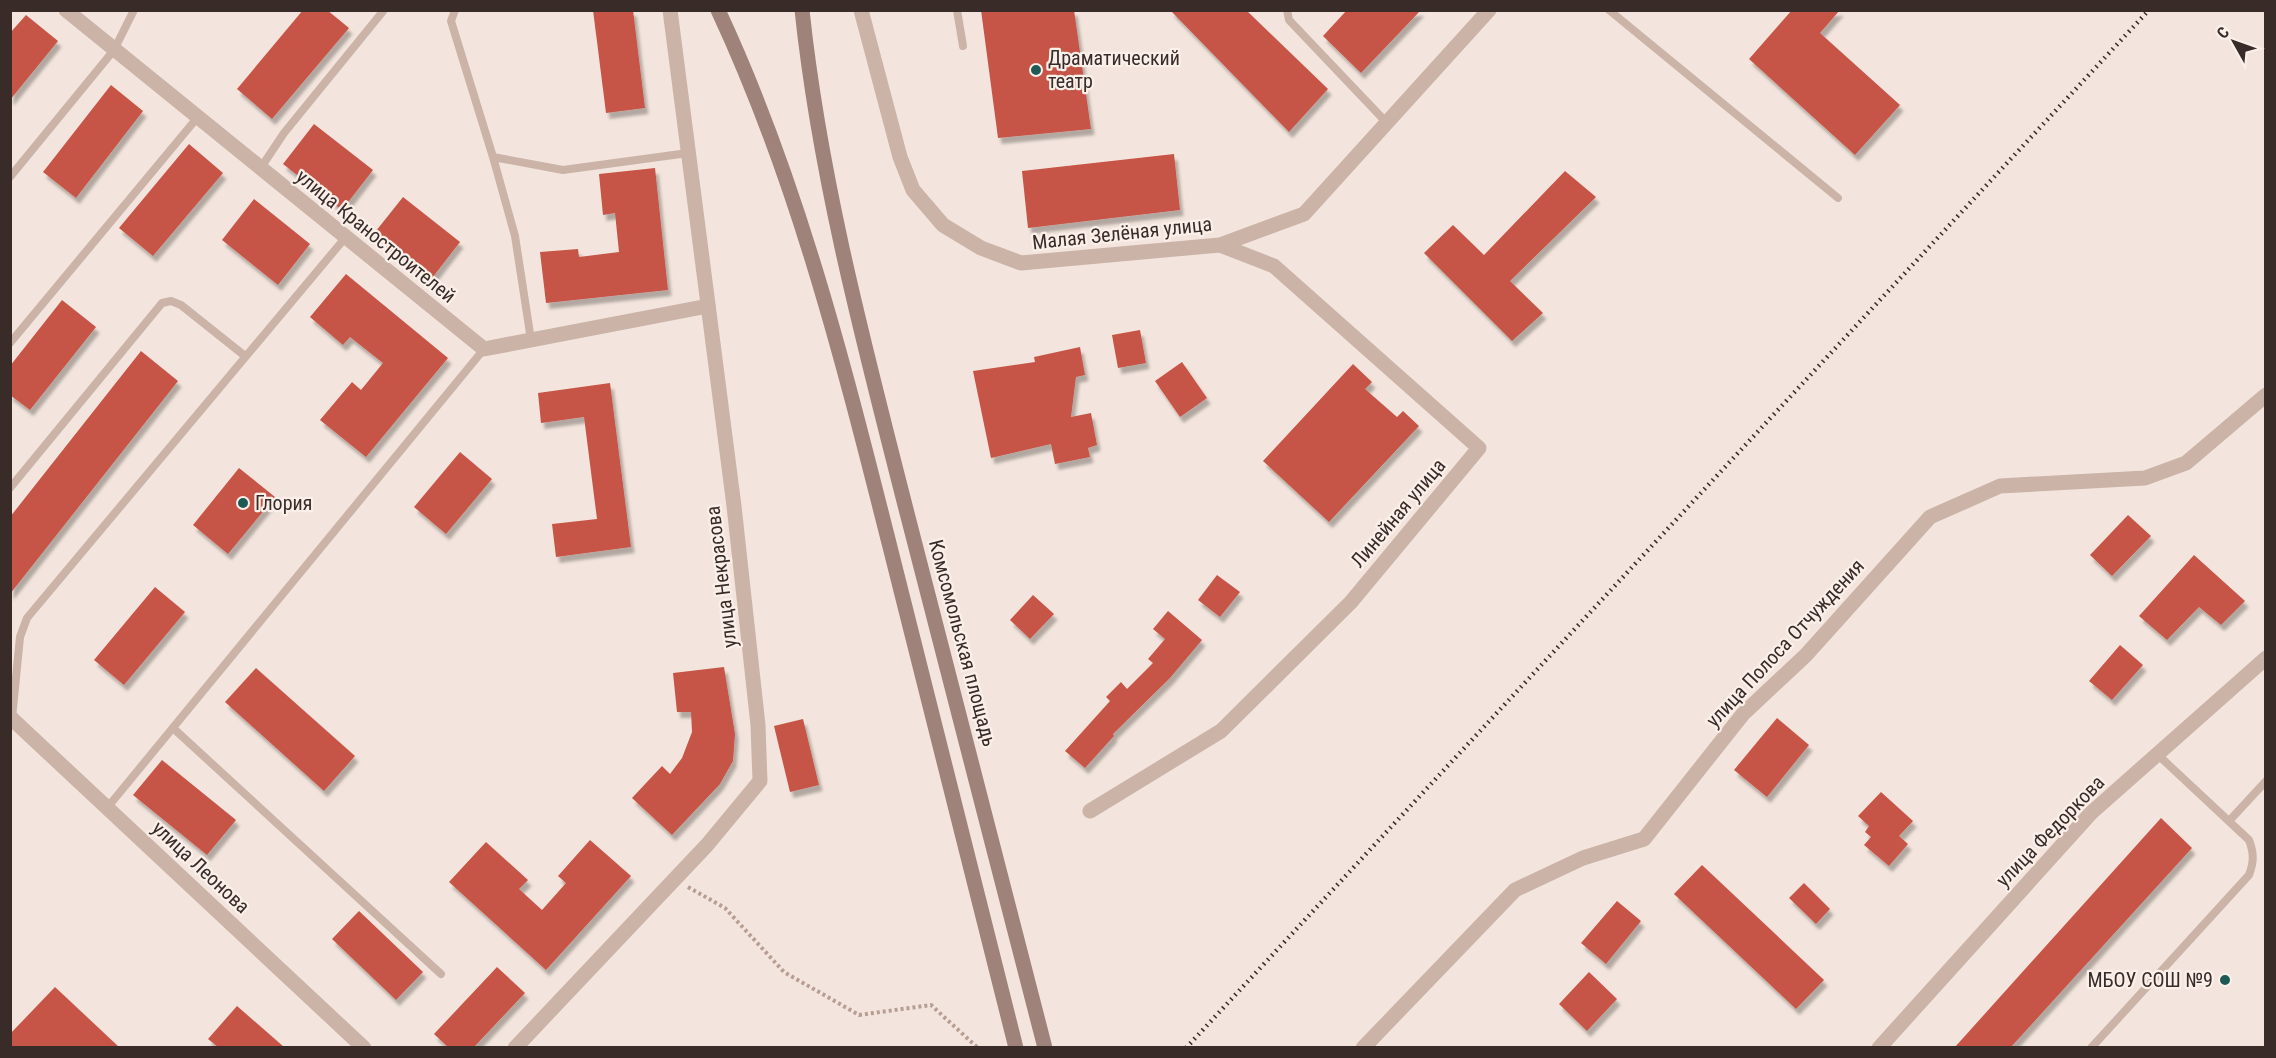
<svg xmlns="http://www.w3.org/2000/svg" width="2276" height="1058" viewBox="0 0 2276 1058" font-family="'Roboto Condensed',sans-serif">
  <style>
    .building { fill: #c75446; filter: url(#shadow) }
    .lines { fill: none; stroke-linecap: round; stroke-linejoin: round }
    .path { stroke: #b79d92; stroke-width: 4; stroke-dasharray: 3 3; stroke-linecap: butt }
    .service { stroke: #cbb3a8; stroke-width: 8 }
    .minor { stroke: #cbb3a8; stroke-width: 15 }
    .tertiary { stroke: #cbb3a8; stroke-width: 15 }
    .secondary { stroke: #9f8279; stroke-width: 15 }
    .rail { stroke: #382b28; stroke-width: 4.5; stroke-dasharray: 1.5 4.5; stroke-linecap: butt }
    .poi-dot { fill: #1d5a56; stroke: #faf0e9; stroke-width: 2 }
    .labels { text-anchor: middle; stroke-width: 4.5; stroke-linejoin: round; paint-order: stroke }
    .poi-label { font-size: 20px; fill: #382b28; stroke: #faf0e9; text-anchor: start }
    .street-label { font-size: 20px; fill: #382b28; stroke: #faf0e9 }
  </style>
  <defs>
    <filter id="shadow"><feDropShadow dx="3.5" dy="6" stdDeviation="1.5" flood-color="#0004"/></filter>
  </defs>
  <rect width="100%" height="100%" fill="#f3e5dd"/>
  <g class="building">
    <polygon points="303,10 327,10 349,28 272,119 237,89"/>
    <polygon points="593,10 633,10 645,108 606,113"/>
    <polygon points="981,10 1074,10 1091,129 998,138"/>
    <polygon points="1170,10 1246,10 1328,89 1289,132"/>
    <polygon points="1347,10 1421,10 1361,73 1323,36"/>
    <polygon points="1792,10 1840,10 1820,33 1900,105 1855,155 1749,59"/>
    <polygon points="26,15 58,41 10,100 10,33"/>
    <polygon points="111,85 143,111 76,198 43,172"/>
    <polygon points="314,124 373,170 342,210 283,164"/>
    <polygon points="189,144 223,173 153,256 119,228"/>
    <polygon points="1174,154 1180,210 1028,228 1022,171"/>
    <polygon points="655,168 668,290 546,303 540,252 578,249 579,257 619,252 615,213 603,215 599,174"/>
    <polygon points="1565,171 1596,197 1510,281 1543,313 1512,341 1424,253 1453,225 1484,255"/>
    <polygon points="403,197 460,242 429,282 372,236"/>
    <polygon points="254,199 310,244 278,285 222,240"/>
    <polygon points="346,274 448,358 366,457 320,420 352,382 361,390 383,363 350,337 343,345 310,317"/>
    <polygon points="62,300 96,327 30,410 10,395 10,366"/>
    <polygon points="1140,330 1146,363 1118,368 1112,335"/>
    <polygon points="1080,347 1085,375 1076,377 1071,417 1091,413 1097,445 1088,448 1090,457 1055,464 1051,444 991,458 973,371 1035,362 1034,357"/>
    <polygon points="141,351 178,381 10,594 10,517"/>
    <polygon points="1182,362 1207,398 1180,417 1155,381"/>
    <polygon points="1353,364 1372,382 1365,389 1397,417 1403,411 1419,426 1329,522 1263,461"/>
    <polygon points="610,383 631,547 556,557 552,524 597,519 584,417 541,423 538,393"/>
    <polygon points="460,452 492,479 446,534 414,507"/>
    <polygon points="239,468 275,497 228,554 193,525"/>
    <polygon points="2128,515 2151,536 2112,576 2090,555"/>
    <polygon points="2194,555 2245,601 2221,625 2199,607 2167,640 2139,616"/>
    <polygon points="1217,575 1240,592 1220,617 1198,600"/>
    <polygon points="155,587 185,612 124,685 94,660"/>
    <polygon points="1033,595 1054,614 1030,639 1010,620"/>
    <polygon points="1168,611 1202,640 1170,678 1113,734 1114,736 1085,768 1065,751 1110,701 1106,697 1121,682 1127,689 1153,663 1148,659 1165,639 1153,629"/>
    <polygon points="2120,645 2143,665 2112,700 2089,681"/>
    <polygon points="724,667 735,734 733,761 720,784 672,835 632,798 662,766 670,774 682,758 692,732 691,712 677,712 673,673"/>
    <polygon points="256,668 355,756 324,791 225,702"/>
    <polygon points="1777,718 1809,745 1767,797 1734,770"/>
    <polygon points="803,719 819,785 790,792 774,726"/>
    <polygon points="162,760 236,820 207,855 133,795"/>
    <polygon points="1881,792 1913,821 1899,836 1908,844 1889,866 1864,845 1871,837 1865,832 1869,826 1858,816"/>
    <polygon points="2161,818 2192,848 2011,1047 1955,1047"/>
    <polygon points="590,840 631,876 546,970 449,882 486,842 528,880 519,889 542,910 566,883 558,876"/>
    <polygon points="1702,865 1824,980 1796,1009 1674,894"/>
    <polygon points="1804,883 1830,909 1816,924 1789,898"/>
    <polygon points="1617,901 1641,921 1606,964 1581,943"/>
    <polygon points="359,911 423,972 396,1000 332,939"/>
    <polygon points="497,967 525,993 474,1047 448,1047 434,1034"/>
    <polygon points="1589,972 1617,999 1587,1031 1559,1004"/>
    <polygon points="55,987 119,1047 10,1047 10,1034"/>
    <polygon points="237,1006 284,1047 218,1047 208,1039"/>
  </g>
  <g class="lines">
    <polyline class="path" points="688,887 725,908 784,972 859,1015 931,1005 978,1048"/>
    <g class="service">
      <polyline points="455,10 451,21 493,157"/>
      <polyline points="957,10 963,46"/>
      <polyline points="1287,10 1289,20 1387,123"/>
      <polyline points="1609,10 1838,198"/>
      <polyline points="260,169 284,133 384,10"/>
      <polyline points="10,177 114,50 134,10"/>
      <polyline points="531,340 515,236 493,157 563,170 688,153"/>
      <polyline points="10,343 197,118"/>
      <polyline points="10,488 162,303 171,301 181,305 245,356"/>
      <polyline points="12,718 20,637 27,618 345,238"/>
      <polyline points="173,728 441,974"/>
      <polyline points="107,808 484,349"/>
      <polyline points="2230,820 2266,781"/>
      <path d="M2091,1048L2249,875C2254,862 2254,853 2249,840L2157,754"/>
    </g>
    <g class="minor">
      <polyline points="66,10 484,349 708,306"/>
      <polyline points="10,717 364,1048"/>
      <polyline points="1090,811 1221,731 1351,602 1479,448 1274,266 1220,245"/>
      <polyline points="1363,1048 1515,890 1583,858 1644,839 1743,714 1806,655 1930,517 2000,486 2145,478 2186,463 2266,395"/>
    </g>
    <g class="tertiary">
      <polyline points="861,10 900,157 913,190 943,225 981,248 1021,263 1220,245 1304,214 1489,10"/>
      <polyline points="515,1048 707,845 760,781 758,725 734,506 670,10"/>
      <polyline points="1879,1048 2091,813 2266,658"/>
    </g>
    <g class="secondary">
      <path d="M718,10C798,181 844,365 890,547C932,714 974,881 1016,1048"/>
      <path d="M802,10C820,180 865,348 907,513C953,691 999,869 1045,1048"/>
    </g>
    <polyline class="rail" points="1186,1048 2149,10"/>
  </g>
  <g class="poi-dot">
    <circle cx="1036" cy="70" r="6"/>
    <circle cx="243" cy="503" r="6"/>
    <circle cx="2225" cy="980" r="6"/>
  </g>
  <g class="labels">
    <g class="poi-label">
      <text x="1048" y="65">Драматический<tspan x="1048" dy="23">театр</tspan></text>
      <text x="255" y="510">Глория</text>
      <text x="2213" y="987" text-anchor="end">МБОУ СОШ №9</text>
    </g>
    <g class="street-label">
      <text transform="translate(1122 233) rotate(-6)" y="7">Малая Зелёная улица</text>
      <text transform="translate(376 236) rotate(39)" y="7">улица Краностроителей</text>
      <text transform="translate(1398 513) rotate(-50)" y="7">Линейная улица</text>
      <text transform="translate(721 577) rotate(-97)" y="7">улица Некрасова</text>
      <text transform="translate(963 643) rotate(75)" y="7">Комсомольская площадь</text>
      <text transform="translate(1785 643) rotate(-47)" y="7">улица Полоса Отчуждения</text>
      <text transform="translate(2050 831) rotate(-46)" y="7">улица Федоркова</text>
      <text transform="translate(201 867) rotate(43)" y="7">улица Леонова</text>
    </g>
  </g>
  <rect width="2276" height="1058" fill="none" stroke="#382b28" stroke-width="24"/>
  <g transform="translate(2234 42) rotate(310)" stroke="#faf0e9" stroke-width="4.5" paint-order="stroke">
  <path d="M0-4.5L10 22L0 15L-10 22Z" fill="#382b28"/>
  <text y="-9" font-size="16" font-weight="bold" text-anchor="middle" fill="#382b28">С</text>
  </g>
</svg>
